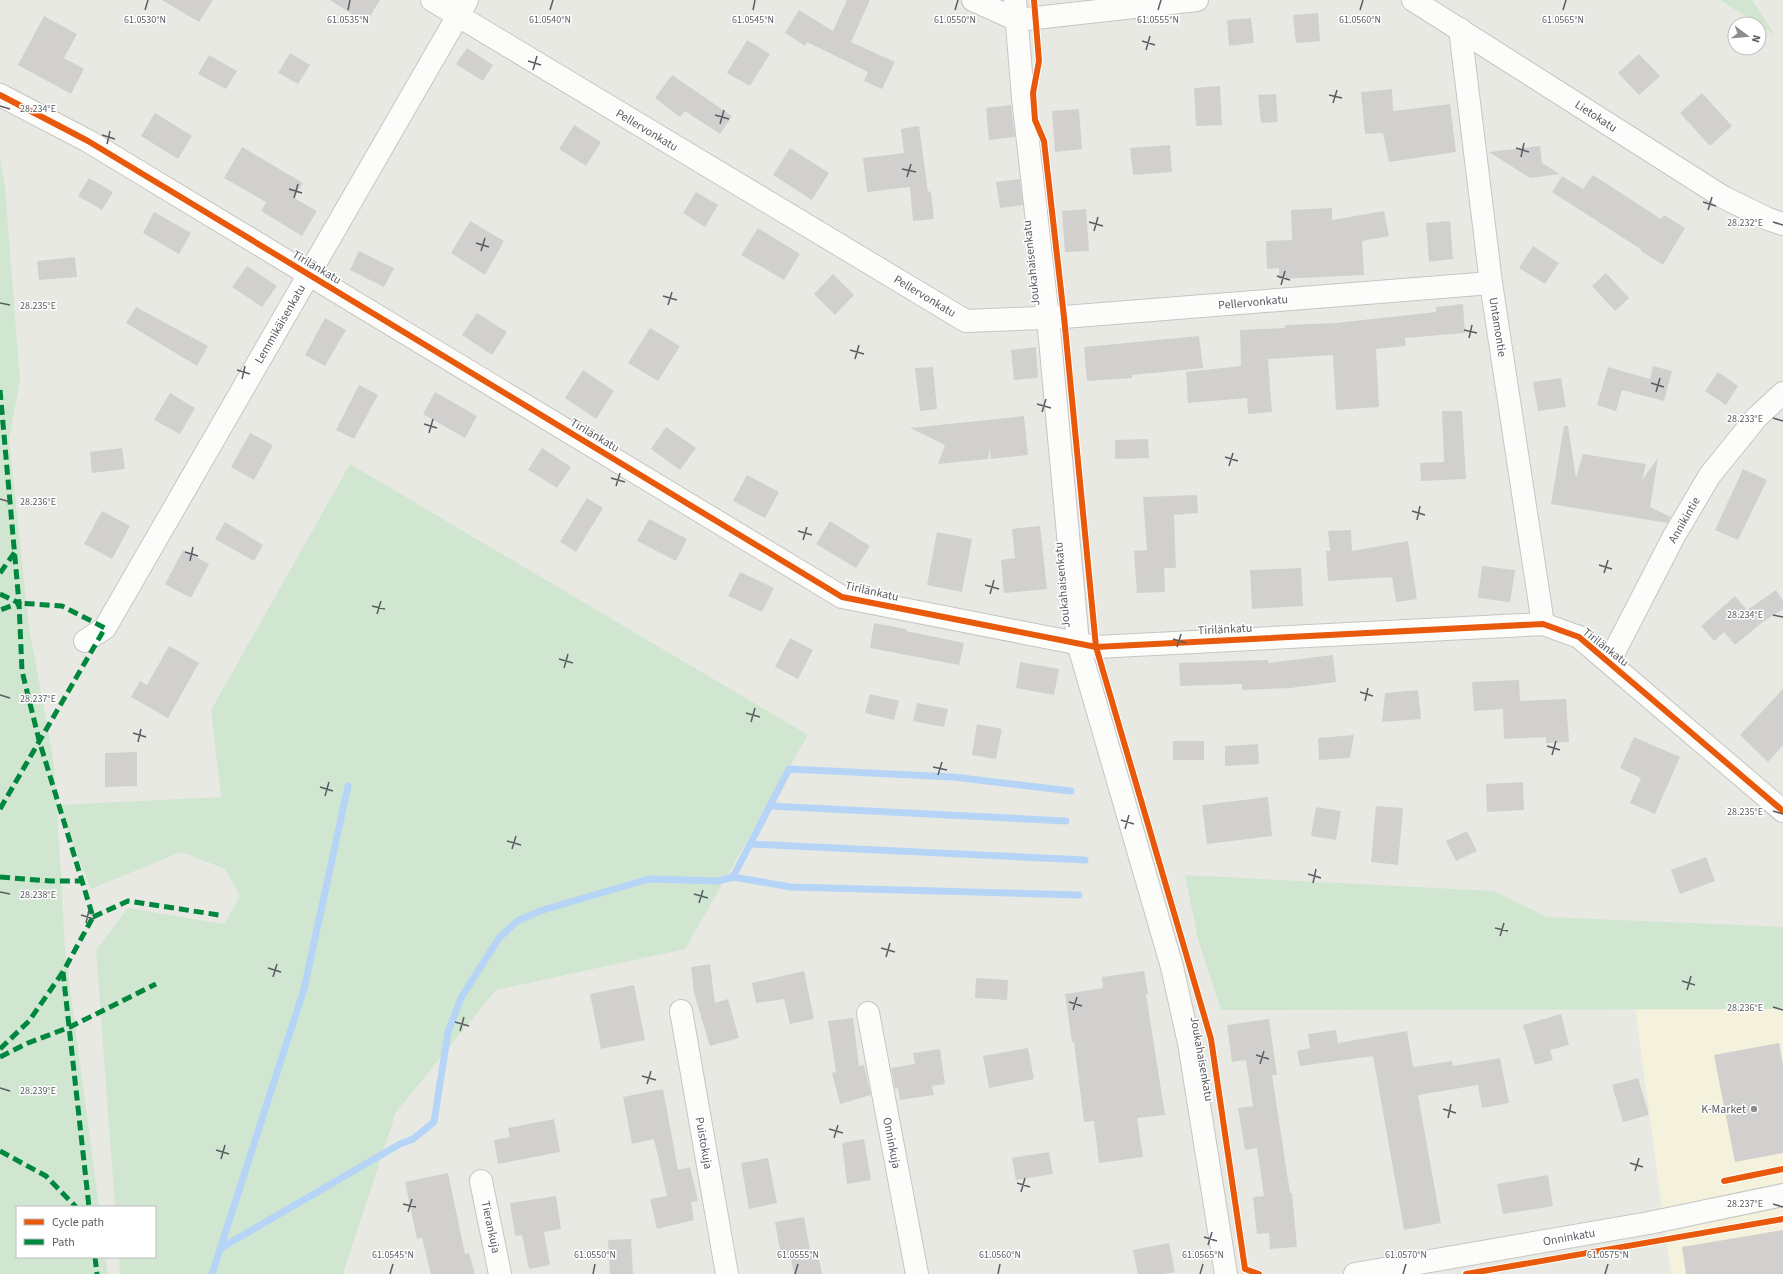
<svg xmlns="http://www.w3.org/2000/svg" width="1783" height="1274" viewBox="0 0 1783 1274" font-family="'Source Sans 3',sans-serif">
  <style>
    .commercial { fill: #f4f1dc }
    .green { fill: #d1e6d1 }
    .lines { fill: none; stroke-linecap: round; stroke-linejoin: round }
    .stream { stroke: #b6d5f6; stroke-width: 7 }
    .building { fill: #d1d0ce }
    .street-casing { stroke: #c5c6c4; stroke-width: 24 }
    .secondary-casing { stroke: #c6c6c5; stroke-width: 24 }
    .street { stroke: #fcfcfb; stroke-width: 22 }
    .secondary { stroke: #fcfcfb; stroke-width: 22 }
    .quiet { stroke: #00873e; stroke-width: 5; stroke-dasharray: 10 5; stroke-linecap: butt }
    .cycleway-casing { stroke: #fff; stroke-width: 8 }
    .cycleway { stroke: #e8590c; stroke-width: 6 }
    .ticks { fill: none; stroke: #595c62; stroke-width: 1.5 }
    .poi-dot { fill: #8b8d90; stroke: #fff; stroke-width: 1.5 }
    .labels { text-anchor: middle; stroke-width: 3; stroke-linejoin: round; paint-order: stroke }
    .street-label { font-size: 12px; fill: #595c62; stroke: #fff }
    .poi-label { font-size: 12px; fill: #595c62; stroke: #fff; text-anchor: end }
    .ticks-label { font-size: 10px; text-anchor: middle; fill: #595c62; stroke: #fff; stroke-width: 3; stroke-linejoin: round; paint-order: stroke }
  </style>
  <rect width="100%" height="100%" fill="#e9e9e4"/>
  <polygon class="commercial" points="1635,1008 1783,1009 1783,1274 1671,1274"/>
  <g class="green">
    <polygon points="1720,0 1752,0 1775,35"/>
    <polygon points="0,158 5,187 20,381 9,439 29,627 54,763 57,805 221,797 211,710 350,464 808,735 685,949 496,990 396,1112 343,1274 120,1274 119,1257 155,1257 155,1207 115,1207 96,950 128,908 224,924 240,896 225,869 181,852 91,889 57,806 65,949 99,1207 17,1207 17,1257 105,1257 108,1274 0,1274"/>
    <polygon points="1185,875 1494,891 1547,917 1783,927 1783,1009 1221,1010 1198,939"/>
  </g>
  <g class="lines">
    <g class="stream">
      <polyline points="770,806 1066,821"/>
      <polyline points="750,844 1085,860"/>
      <polyline points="733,877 789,769 953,777 1071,791"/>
      <polyline points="221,1248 400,1144 413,1139 434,1122 448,1032 461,998 499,938 517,921 543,910 649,879 718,881 733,877 791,887 1079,895"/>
      <polyline points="212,1274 304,989 348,786"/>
    </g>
  </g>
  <g class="building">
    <polygon points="162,0 213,0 199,22"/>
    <polygon points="330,0 380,0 366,23"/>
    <polygon points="847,0 870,0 851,42 895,62 882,89 864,81 868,72 807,42 805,46 785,33 799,10 833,31"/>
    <polygon points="1318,13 1320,41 1296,43 1293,15"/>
    <polygon points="44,16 77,34 64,58 84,69 71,94 18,65"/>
    <polygon points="1251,18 1254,43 1229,46 1227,20"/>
    <polygon points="747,40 770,54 750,86 727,73"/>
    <polygon points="467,48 493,65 483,81 456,64"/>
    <polygon points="290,53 310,65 298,84 278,73"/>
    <polygon points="1639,54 1660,76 1639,95 1618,73"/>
    <polygon points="209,55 237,71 226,89 198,74"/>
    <polygon points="672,75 732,116 720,134 685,111 680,117 655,98"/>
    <polygon points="1220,86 1222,125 1196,126 1194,88"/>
    <polygon points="1392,89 1393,111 1450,104 1456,152 1389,162 1383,133 1365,134 1361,92"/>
    <polygon points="1702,93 1732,126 1710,146 1680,113"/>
    <polygon points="1276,94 1278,122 1261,123 1258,95"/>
    <polygon points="1011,105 1015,137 989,140 986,108"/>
    <polygon points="1079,109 1082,149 1055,152 1052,111"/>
    <polygon points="155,113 192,136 178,159 141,136"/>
    <polygon points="574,125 601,142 586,166 559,149"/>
    <polygon points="919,126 928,192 931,191 934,219 913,221 910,187 867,192 863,158 904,153 901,129"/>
    <polygon points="1170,145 1172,172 1133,175 1130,148"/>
    <polygon points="1540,146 1542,163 1560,174 1530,178 1489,152"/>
    <polygon points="242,147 303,183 294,198 317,211 302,236 261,211 266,202 224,178"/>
    <polygon points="790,148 829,173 812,200 773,175"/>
    <polygon points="1593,175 1661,219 1664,215 1685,228 1663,265 1641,251 1642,250 1552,192 1562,176 1583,189"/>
    <polygon points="89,178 113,192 102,210 78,196"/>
    <polygon points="1020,179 1023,205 1000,208 996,182"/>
    <polygon points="696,192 718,205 705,227 683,213"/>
    <polygon points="1332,208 1332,220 1384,211 1389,236 1362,241 1364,275 1279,279 1279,268 1267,269 1266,241 1292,240 1291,210"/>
    <polygon points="1086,209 1089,251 1065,252 1062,211"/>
    <polygon points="154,212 191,233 179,254 143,233"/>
    <polygon points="470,221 504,241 485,275 451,253"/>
    <polygon points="1450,221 1453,259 1429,262 1426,223"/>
    <polygon points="758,228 800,254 784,280 741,255"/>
    <polygon points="1533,246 1559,263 1545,284 1519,268"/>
    <polygon points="359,251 394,268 384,287 350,270"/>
    <polygon points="75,257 77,277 39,280 37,261"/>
    <polygon points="247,266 277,286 262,307 232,287"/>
    <polygon points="1606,273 1629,298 1615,311 1592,286"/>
    <polygon points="833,274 854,295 835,315 814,294"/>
    <polygon points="1463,304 1465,333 1405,338 1406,346 1376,349 1379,407 1336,410 1333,355 1268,359 1272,412 1248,414 1247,398 1188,403 1186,372 1241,366 1240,330 1285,328 1285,325 1335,323 1436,312 1436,307"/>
    <polygon points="136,307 208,346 197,366 126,323"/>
    <polygon points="477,313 507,332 492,355 462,335"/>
    <polygon points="325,318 346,330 325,366 305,355"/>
    <polygon points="650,328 680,346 658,381 628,363"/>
    <polygon points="1199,336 1203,368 1132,375 1132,378 1087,381 1084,347"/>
    <polygon points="1036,347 1038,378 1014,380 1011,350"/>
    <polygon points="1653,366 1672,371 1664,401 1622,390 1616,411 1597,405 1608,367 1650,379"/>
    <polygon points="933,367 937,409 920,411 915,368"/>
    <polygon points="583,370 614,391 596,419 565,398"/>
    <polygon points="1718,372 1738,386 1726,405 1705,391"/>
    <polygon points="1561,378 1566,407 1538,411 1533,382"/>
    <polygon points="359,385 378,395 354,439 336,430"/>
    <polygon points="435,392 477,416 465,438 423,414"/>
    <polygon points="170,393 195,408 180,434 154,420"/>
    <polygon points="1442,411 1462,411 1466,479 1421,481 1420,463 1444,462"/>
    <polygon points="1024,416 1028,455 991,459 990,448 988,459 938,464 945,445 910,428"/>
    <polygon points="1564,426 1568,426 1576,478 1583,454 1646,464 1642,480 1658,458 1650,507 1671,517 1667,523 1551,504"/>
    <polygon points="666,427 696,448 680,470 651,449"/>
    <polygon points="250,433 273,445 254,480 231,467"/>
    <polygon points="1148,439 1149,458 1115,459 1115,440"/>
    <polygon points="122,448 125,469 92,473 90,452"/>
    <polygon points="542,448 571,467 557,488 528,470"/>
    <polygon points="1743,469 1767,480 1738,540 1715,530"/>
    <polygon points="747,475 779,492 765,518 733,501"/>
    <polygon points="1197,495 1198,513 1174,515 1176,568 1164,568 1165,592 1137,593 1134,551 1147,550 1143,497"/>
    <polygon points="587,498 603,508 576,552 560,542"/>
    <polygon points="102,511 130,526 112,559 84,544"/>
    <polygon points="649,519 687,539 676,561 637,541"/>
    <polygon points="830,521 870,546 856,568 816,544"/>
    <polygon points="225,522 263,545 254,561 215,539"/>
    <polygon points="1040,526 1047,589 1004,593 1001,560 1015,558 1012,529"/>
    <polygon points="1351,530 1352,551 1408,541 1417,599 1396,602 1392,577 1328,581 1326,551 1330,551 1328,531"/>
    <polygon points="937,532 972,539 962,592 927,585"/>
    <polygon points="183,550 209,564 191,598 165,584"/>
    <polygon points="1482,566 1515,570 1510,602 1478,598"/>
    <polygon points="1301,568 1303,606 1252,609 1250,570"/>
    <polygon points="740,572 774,588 762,612 728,596"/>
    <polygon points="1776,590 1783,601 1783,609 1760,624 1735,645 1724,632 1714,641 1701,626 1735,596 1747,610"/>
    <polygon points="874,623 906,629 906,631 964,643 959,665 870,648"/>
    <polygon points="790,638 813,650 798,679 775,667"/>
    <polygon points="169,646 199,663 168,718 131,697 140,681 147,685"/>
    <polygon points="1333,655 1336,682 1291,688 1242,690 1242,684 1180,686 1179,663 1268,660 1268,663"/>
    <polygon points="1020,662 1059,669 1054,695 1016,688"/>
    <polygon points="1519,680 1520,701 1566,699 1569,742 1546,743 1546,737 1504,739 1503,709 1474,711 1472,682"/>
    <polygon points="1783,689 1783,745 1768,762 1740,735"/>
    <polygon points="1418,690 1421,719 1382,722 1385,693"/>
    <polygon points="870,694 899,701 894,720 865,713"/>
    <polygon points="917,703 948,709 944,727 913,721"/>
    <polygon points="977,724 1002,729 996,759 972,755"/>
    <polygon points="1354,735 1350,758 1319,760 1318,738"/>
    <polygon points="1634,737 1680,757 1655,814 1630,803 1641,778 1620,768"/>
    <rect x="1173" y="741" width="31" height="19"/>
    <polygon points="1258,744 1259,764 1225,766 1225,746"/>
    <polygon points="137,752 137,786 105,787 105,753"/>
    <polygon points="1523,782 1524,810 1487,812 1486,784"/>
    <polygon points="1268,797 1272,836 1207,844 1202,805"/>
    <polygon points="1376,806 1403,808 1398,865 1371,862"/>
    <polygon points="1316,807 1341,811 1336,840 1311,836"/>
    <polygon points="1467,831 1477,851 1456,861 1446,841"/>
    <polygon points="1706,857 1715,881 1680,894 1671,870"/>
    <polygon points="710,964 715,1003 728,999 739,1038 710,1046 694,993 691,967"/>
    <polygon points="804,971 814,1019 790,1024 784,999 756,1003 752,983"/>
    <polygon points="1144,971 1148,994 1146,994 1165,1115 1137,1118 1143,1157 1099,1163 1094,1121 1084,1122 1074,1042 1072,1042 1065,994 1103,988 1102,977"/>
    <polygon points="976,978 1008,980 1007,1000 975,998"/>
    <polygon points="634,985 645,1040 601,1049 590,994"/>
    <polygon points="1561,1014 1569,1045 1550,1050 1553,1060 1535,1065 1523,1025"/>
    <polygon points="853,1018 859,1066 864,1065 871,1095 840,1104 832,1073 836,1072 828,1021"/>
    <polygon points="1269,1019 1277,1075 1272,1075 1290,1193 1292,1193 1297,1247 1270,1249 1269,1233 1257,1234 1253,1197 1264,1196 1257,1148 1245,1150 1238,1108 1253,1106 1246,1060 1232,1062 1227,1025"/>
    <polygon points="1336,1030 1338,1043 1407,1031 1413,1067 1452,1061 1453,1066 1500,1058 1509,1103 1482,1108 1478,1085 1418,1095 1441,1223 1404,1230 1373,1056 1300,1066 1297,1051 1310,1048 1308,1034"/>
    <polygon points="1779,1043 1783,1065 1783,1153 1735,1162 1714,1055"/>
    <polygon points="1028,1048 1034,1079 989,1088 983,1056"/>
    <polygon points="940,1049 945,1084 932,1086 934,1095 900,1100 898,1088 895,1089 891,1068 915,1064 913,1053"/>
    <polygon points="1638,1078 1649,1115 1623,1122 1612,1085"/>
    <polygon points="663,1089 678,1170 690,1167 698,1201 691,1202 694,1220 657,1229 650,1199 667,1196 654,1139 632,1144 623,1097"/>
    <polygon points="554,1119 560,1152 498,1164 494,1140 510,1137 508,1128"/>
    <polygon points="864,1139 871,1180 847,1184 842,1143"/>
    <polygon points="1049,1152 1053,1174 1016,1180 1012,1158"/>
    <polygon points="768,1158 777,1203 749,1209 741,1163"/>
    <polygon points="448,1173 465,1254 469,1253 475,1274 431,1274 422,1238 417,1239 405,1182"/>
    <polygon points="1548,1175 1553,1206 1503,1214 1497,1184"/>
    <polygon points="556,1196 561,1229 544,1232 550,1265 529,1269 522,1235 515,1236 510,1203"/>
    <polygon points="804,1217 810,1250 817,1249 822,1274 794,1274 790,1254 781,1256 775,1222"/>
    <polygon points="1783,1230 1783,1274 1686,1274 1682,1247"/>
    <polygon points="631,1239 633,1274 610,1274 608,1240"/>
    <polygon points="1169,1243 1175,1272 1164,1274 1138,1274 1133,1250"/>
  </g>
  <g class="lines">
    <g class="street-casing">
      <g id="street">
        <polyline points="432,0 966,321 1064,317 1491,283"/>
        <polyline points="973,0 1017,20 1197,0"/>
        <polyline points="1015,0 1023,98 1048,318 1078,643 1172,967 1189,1043 1226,1274"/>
        <polyline points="1413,0 1723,197 1768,219 1783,224"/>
        <polyline points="1460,29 1491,283 1543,624"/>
        <polyline points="0,95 88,141 842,597 1096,647 1543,624 1579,637 1783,811"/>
        <polyline points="85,641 105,628 467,0"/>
        <polyline points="1609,662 1674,536 1710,475 1757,417 1783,393"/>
        <polyline points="681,1011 727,1274"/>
        <polyline points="868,1013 917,1274"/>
        <polyline points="481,1181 500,1274"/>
      </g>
    </g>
    <g class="secondary-casing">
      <polyline id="secondary" points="1355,1274 1649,1223 1783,1195"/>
    </g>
    <use href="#street" class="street"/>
    <use href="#secondary" class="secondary"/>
    <g class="quiet">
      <polyline points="0,390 19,603 22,671 39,740 93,917 63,972 89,1207"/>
      <polyline points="0,573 15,552"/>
      <polyline points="0,594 19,603 0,610"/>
      <polyline points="0,809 105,628 62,606 19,603"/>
      <polyline points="0,877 50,881 82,881"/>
      <polyline points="93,917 128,901 219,915"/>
      <polyline points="0,1049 29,1021 63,972"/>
      <polyline points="0,1057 28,1043 70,1027 156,984"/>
      <polyline points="0,1151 46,1176 76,1207"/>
      <polyline points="95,1257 97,1274"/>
    </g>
    <g class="cycleway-casing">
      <g id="cycleway">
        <polyline points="1034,0 1039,61 1033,93 1035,120 1044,141 1064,317 1096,647 1211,1039 1245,1269 1259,1274"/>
        <polyline points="0,95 88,141 842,597 1096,647 1543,624 1579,637 1783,811"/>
        <polyline points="1724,1181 1783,1169"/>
        <polyline points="1466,1274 1783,1219"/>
      </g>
    </g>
    <use href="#cycleway" class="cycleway"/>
  </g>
  <path class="ticks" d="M145,10L148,0M348,10L350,0M550,10L553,0M753,10L755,0M955,10L958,0M1158,10L1161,0M1360,10L1363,0M1563,10L1566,0M1142,41L1155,45M1146,50L1150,36M528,61L541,65M533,70L537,56M1329,95L1342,98M1333,103L1337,90M0,106L10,109M715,115L729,119M720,124L724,110M102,135L115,139M107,144L110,131M1516,148L1529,152M1521,157L1524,143M902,169L916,172M907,177L911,164M289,189L302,193M294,198L298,184M1703,202L1716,206M1708,210L1712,197M1089,222L1103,226M1773,222L1783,225M1094,231L1098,217M476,243L489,247M481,251L485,238M1277,276L1290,280M1281,285L1285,271M663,296L677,300M0,303L10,305M668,305L672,292M1464,330L1477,333M1469,338L1472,325M850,350L864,354M855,359L859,345M237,370L250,374M242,379L245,366M1651,383L1664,387M1656,392L1660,378M1037,404L1051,408M1042,412L1046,399M1773,418L1783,421M424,424L437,428M429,433L433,419M1225,457L1238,461M1229,466L1233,453M611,478L625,482M616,486L620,473M0,499L10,502M1412,511L1425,515M1417,520L1420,506M798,531L812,535M803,540L807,527M185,552L198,556M190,561L193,547M1599,565L1612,569M1604,573L1608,560M985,585L999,589M990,594L994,580M372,606L385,609M377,614L381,601M1773,615L1783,617M1173,639L1186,643M1177,647L1181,634M559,659L573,663M564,668L568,654M1360,692L1373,696M0,695L10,698M1365,701L1368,688M746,713L760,717M751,722L755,708M133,733L146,737M138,742L141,729M1547,746L1560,750M1552,755L1556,741M933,767L947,770M938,775L942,762M320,787L333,791M325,796L329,782M1773,811L1783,814M1121,820L1134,824M1125,829L1129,815M507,841L521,845M512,849L516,836M1308,874L1321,878M1313,883L1316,869M0,892L10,894M694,894L708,898M699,903L703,890M81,915L94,919M86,923L89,910M1495,928L1508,931M1500,936L1504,923M881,948L895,952M886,957L890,943M268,968L281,972M273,977L277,964M1682,981L1695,985M1687,990L1691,976M1069,1002L1082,1006M1773,1007L1783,1010M1073,1010L1077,997M455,1022L469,1026M460,1031L464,1017M1256,1055L1269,1059M1260,1064L1264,1051M642,1076L656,1080M647,1084L651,1071M0,1088L10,1091M1443,1109L1456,1113M1448,1118L1451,1104M829,1129L843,1133M834,1138L838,1125M216,1150L229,1154M221,1159L225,1145M1630,1163L1643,1167M1635,1171L1639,1158M1017,1183L1030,1187M1021,1192L1025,1178M403,1204L416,1207M1773,1204L1783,1207M408,1212L412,1199M1204,1237L1217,1241M1208,1245L1212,1232M390,1274L393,1264M593,1274L595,1264M795,1274L798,1264M998,1274L1000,1264M1200,1274L1203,1264M1403,1274L1406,1264M1605,1274L1608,1264"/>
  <circle class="poi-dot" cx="1754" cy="1109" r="4"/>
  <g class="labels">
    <g class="street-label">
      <text transform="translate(1596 116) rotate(33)" y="4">Lietokatu</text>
      <text transform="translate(647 130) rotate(31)" y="4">Pellervonkatu</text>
      <text transform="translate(1031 263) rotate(-96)" y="4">Joukahaisenkatu</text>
      <text transform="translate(317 267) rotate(31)" y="4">Tirilänkatu</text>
      <text transform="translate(925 296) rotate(31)" y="4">Pellervonkatu</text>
      <text transform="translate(1253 302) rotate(-5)" y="4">Pellervonkatu</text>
      <text transform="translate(280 324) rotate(-60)" y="4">Lemmikäisenkatu</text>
      <text transform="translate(1498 327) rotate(81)" y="4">Untamontie</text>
      <text transform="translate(595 435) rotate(31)" y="4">Tirilänkatu</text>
      <text transform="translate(1684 520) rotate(-60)" y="4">Annikintie</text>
      <text transform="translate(1062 585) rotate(-95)" y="4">Joukahaisenkatu</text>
      <text transform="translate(872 591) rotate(13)" y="4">Tirilänkatu</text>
      <text transform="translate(1225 629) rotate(-3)" y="4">Tirilänkatu</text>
      <text transform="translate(1606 647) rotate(38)" y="4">Tirilänkatu</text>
      <text transform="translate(1202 1059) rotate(80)" y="4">Joukahaisenkatu</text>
      <text transform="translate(704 1143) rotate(80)" y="4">Puistokuja</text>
      <text transform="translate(892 1143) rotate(79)" y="4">Onninkuja</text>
      <text transform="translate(491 1227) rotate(78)" y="4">Tierankuja</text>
      <text transform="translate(1569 1237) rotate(-10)" y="4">Onninkatu</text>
    </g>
    <g class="poi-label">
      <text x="1746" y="1113">K-Market</text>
    </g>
  </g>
  <g class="ticks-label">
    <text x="145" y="23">61.0530°N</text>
    <text x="348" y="23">61.0535°N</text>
    <text x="550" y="23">61.0540°N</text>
    <text x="753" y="23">61.0545°N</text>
    <text x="955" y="23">61.0550°N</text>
    <text x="1158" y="23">61.0555°N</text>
    <text x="1360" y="23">61.0560°N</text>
    <text x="1563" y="23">61.0565°N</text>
    <text x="38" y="112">28.234°E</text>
    <text x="1745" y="226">28.232°E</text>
    <text x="38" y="309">28.235°E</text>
    <text x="1745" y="422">28.233°E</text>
    <text x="38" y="505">28.236°E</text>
    <text x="1745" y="618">28.234°E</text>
    <text x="38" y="702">28.237°E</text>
    <text x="1745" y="815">28.235°E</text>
    <text x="38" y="898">28.238°E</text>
    <text x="1745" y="1011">28.236°E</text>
    <text x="38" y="1094">28.239°E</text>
    <text x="1745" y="1207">28.237°E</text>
    <text x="393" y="1258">61.0545°N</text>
    <text x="595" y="1258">61.0550°N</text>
    <text x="798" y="1258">61.0555°N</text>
    <text x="1000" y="1258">61.0560°N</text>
    <text x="1203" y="1258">61.0565°N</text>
    <text x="1406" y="1258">61.0570°N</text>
    <text x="1608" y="1258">61.0575°N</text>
  </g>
  <rect x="16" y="1206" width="140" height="52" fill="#ffffff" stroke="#bdbec0"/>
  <rect x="24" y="1219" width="20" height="6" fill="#e8590c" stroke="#bdbec0"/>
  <text x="52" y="1226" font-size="12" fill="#595c62">Cycle path</text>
  <rect x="24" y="1239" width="20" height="6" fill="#00873e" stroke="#bdbec0"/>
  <text x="52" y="1246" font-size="12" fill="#595c62">Path</text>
  <g transform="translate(1747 36) rotate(106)"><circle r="19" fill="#ffffff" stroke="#bdbec0"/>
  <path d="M0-3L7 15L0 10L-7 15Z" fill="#8b8d90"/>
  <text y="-6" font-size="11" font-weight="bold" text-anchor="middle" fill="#595c62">N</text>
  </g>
</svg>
